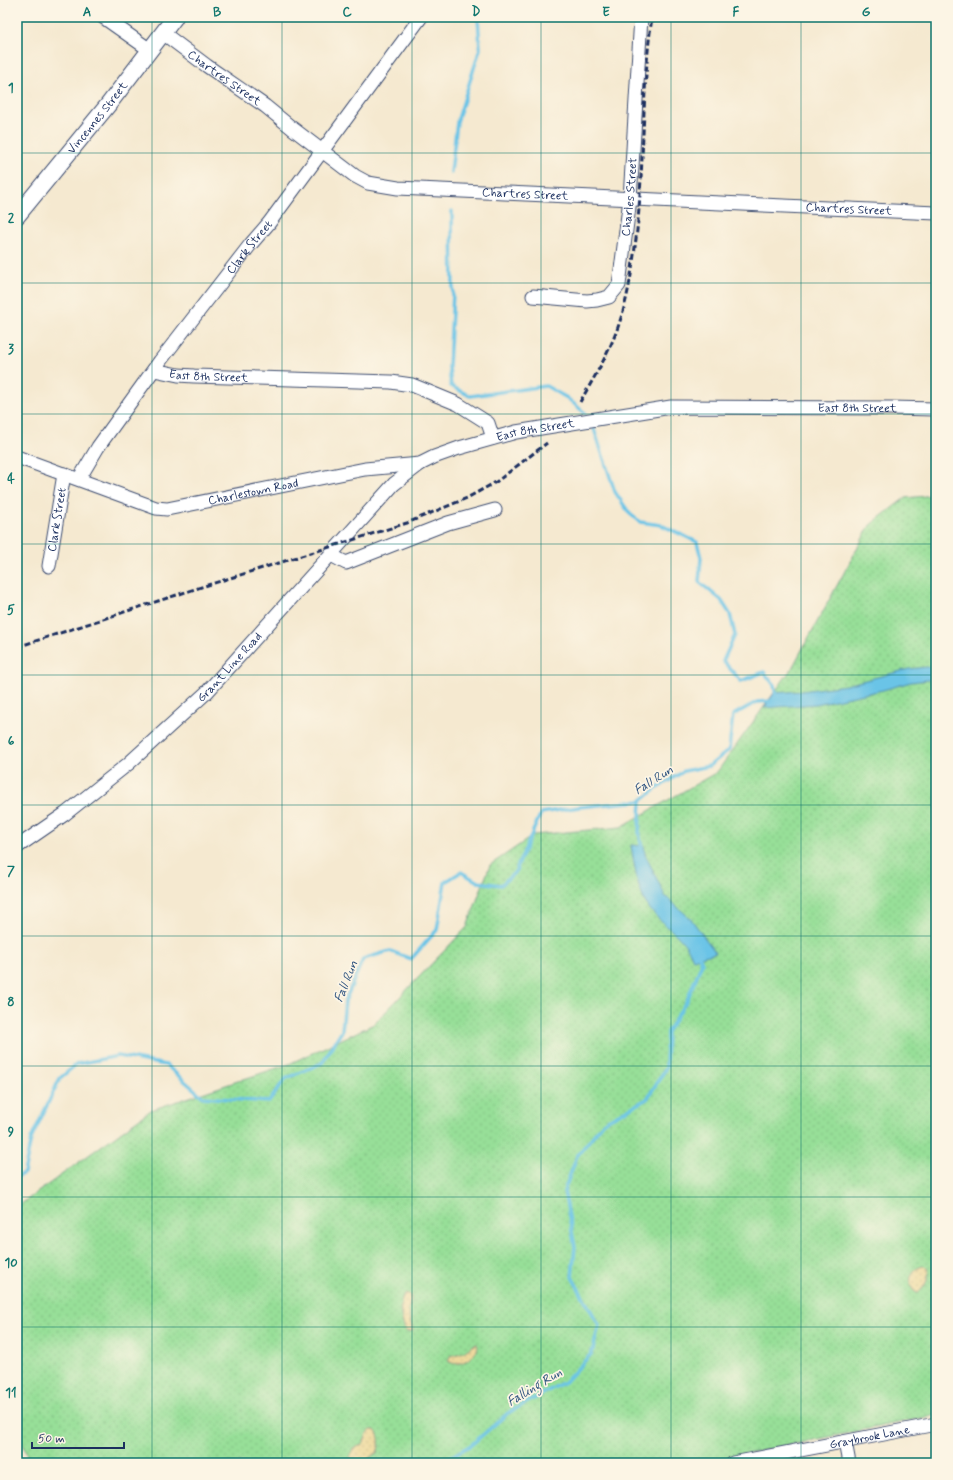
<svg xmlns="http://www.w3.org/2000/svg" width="953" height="1480" viewBox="0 0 953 1480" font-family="Mynerve,sans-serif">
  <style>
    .grass { fill: url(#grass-dots); stroke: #59877b }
    .sand { fill: url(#sand-dots); stroke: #84847e }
    .water { fill: #6ac4e7; stroke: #427aa2 }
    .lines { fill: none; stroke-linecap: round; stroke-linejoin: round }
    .stream { stroke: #6ac4e7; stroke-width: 3.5 }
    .minor-casing { stroke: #3c4b6f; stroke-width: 15 }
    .major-casing { stroke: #3c4b6f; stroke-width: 18 }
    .minor { stroke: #fff; stroke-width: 13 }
    .major { stroke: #fff; stroke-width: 16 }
    .rail { stroke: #1b2f5e; stroke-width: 3; stroke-dasharray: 6 3; stroke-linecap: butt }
    .grid { fill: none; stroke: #0f766e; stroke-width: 1; stroke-opacity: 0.55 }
    .labels { text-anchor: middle; stroke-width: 3.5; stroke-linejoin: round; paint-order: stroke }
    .street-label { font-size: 12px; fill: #1b2f5e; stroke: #fcf5e5 }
    .water-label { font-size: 13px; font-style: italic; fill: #2f5480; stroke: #fcf5e5 }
    .neatline { fill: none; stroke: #0f766e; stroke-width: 1.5 }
    .grid-label { font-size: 13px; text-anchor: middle; font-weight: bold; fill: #0f766e }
  </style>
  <defs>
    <pattern id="grass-dots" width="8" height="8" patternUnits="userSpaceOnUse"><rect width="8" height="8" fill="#97df98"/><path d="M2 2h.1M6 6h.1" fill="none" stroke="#82c085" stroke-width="1.8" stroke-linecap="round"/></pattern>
    <pattern id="sand-dots" width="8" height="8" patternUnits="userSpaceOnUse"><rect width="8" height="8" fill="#eeda9e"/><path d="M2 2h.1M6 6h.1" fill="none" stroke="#ccbb8a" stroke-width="1.8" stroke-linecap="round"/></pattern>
  </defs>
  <rect width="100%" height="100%" fill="#fcf5e5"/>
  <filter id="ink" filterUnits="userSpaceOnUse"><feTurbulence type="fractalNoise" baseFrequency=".025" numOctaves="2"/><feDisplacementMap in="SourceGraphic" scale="8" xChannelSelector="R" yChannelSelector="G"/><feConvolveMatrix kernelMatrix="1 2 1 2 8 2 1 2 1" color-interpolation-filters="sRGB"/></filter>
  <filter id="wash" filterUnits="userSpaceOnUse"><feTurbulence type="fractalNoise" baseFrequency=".012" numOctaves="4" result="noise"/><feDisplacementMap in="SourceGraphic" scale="16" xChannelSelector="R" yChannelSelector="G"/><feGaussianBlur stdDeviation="0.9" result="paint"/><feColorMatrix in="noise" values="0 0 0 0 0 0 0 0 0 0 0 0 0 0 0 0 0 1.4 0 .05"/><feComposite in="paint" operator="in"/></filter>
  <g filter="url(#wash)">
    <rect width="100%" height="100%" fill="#f5e9d0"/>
    <polygon class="grass" points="936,495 936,1415 702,1463 30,1463 17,1428 17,1207 151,1110 289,1064 374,1024 467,927 490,865 534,835 621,827 717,772 792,668 870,525 905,498"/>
    <g class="sand">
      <path d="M923,1266L927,1267C931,1276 925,1287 918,1293C909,1291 908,1277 914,1271C916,1268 920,1267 923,1266Z"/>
      <path d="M406,1293L410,1295L411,1299L408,1312L413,1331L408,1332L406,1331C401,1321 397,1302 406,1293Z"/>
      <path d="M477,1344L478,1347C476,1357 458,1369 448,1361L450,1356C464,1352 462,1354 473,1345Z"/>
      <path d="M371,1430H375C381,1437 380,1446 377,1453L370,1457L365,1463H353L350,1457L353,1449L363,1444L367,1434Z"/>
    </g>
    <g class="water">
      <polygon points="936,666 936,679 911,682 883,690 816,704 764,708 774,693 802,691 846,685 909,669"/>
      <path d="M631,845L644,846L645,854L665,896L691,919L716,953L693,959C684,935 663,927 649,908C638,894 634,863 631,845Z"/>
    </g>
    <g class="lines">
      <g class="stream">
        <polyline points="451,172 457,122 480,49 478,17"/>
        <polyline points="452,211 453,293 449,367 451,386 470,396 546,386 567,398 585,413"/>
        <polyline points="594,429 615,492 630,514 640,522 661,525 697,542 701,558 699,582 721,600 730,614 735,635 723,661 741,681 764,672 774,685 776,697"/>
        <polyline points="641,801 639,832 642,849"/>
        <polyline points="17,1177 24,1173 31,1139 60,1078 77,1064 118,1056 166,1065 203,1097 269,1102 285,1079 322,1063 342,1031 345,1001 363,959 390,951 411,959 437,930 445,882 461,872 478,882 501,885 515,872 541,813 579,807 641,801 656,789 684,771 709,766 729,750 733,715 757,702 772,701"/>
        <polyline points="440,1463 471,1445 508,1413 566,1381 592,1353 599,1325 572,1277 575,1247 564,1191 577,1156 604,1122 647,1099 666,1068 667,1032 687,1000 702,963 698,953"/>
      </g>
    </g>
  </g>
  <g filter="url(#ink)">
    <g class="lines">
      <g class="minor-casing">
        <g id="minor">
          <polyline points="103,17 150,50"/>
          <path id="s1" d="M163,33L207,66L265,106L292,128L355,176L368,183L398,188L936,213"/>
          <path id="s2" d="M533,296L587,301L597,300L609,297L619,285L630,199L641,17"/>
          <path id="s3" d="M154,370L178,375L194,376L391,382L412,385L458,404L488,423L493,438"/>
          <path id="s4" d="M17,457L156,508L167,509L365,469L420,464L434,457L459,448L516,432L671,407L891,408L936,409"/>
          <path id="s5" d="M79,479L98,447L160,361L250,245L269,223L421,17"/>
          <polyline points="331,555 346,563 448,523 495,510"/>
          <path id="s6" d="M49,566L64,474"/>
          <path id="s7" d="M17,847L65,814L128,764L207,692L394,484L420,464"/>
          <polyline points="845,1442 849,1463"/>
          <path id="s8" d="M733,1463L936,1424"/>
        </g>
      </g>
      <g class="major-casing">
        <g id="major">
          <path id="s9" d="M17,216L108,105L175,17"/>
        </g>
      </g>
      <use href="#minor" class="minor"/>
      <use href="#major" class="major"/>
      <g class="rail">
        <path d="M580,402C595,376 611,350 620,321C628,297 632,271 635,247C645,170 641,93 652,17"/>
        <polyline points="17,647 195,589 407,523 467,498 496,482 547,443"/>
      </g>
    </g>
  </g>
  <path class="grid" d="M152,17V1463M282,17V1463M412,17V1463M541,17V1463M671,17V1463M801,17V1463M17,153H936M17,283H936M17,414H936M17,544H936M17,675H936M17,805H936M17,936H936M17,1066H936M17,1197H936M17,1327H936"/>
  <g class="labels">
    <g class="street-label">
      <text dy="4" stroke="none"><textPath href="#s1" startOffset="76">Chartres Street</textPath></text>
      <text dy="4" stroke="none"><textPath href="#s9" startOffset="127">Vincennes Street</textPath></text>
      <text dy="4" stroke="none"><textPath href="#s1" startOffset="412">Chartres Street</textPath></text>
      <text dy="4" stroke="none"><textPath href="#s2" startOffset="181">Charles Street</textPath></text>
      <text dy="4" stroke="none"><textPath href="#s1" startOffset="736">Chartres Street</textPath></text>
      <text dy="4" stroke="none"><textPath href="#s5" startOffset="288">Clark Street</textPath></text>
      <text dy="4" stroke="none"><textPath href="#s3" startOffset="55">East 8th Street</textPath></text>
      <text dy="4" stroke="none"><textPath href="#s4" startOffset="861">East 8th Street</textPath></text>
      <text dy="4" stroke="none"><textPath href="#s4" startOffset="537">East 8th Street</textPath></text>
      <text dy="4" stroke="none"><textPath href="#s4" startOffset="247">Charlestown Road</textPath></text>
      <text dy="4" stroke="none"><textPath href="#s6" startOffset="47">Clark Street</textPath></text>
      <text dy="4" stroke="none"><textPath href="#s7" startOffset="279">Grant Line Road</textPath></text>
      <text dy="4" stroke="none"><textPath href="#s8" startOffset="139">Graybrook Lane</textPath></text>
    </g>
    <g class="water-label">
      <text transform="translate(653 779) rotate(-32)" y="5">Fall Run</text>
      <text transform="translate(345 981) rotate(-68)" y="5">Fall Run</text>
      <text transform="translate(534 1386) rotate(-31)" y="5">Falling Run</text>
    </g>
  </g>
  <rect width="953" height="1480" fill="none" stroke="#fcf5e5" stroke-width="44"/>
  <path d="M32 1442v6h92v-6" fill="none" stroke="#1b2f5e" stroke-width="2"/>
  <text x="38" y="1442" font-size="12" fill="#1b2f5e" stroke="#fcf5e5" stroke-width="3" paint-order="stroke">50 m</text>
  <rect x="22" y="22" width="909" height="1436" class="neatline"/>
  <g class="grid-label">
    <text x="87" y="16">A</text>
    <text x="217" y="16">B</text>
    <text x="347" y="16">C</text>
    <text x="476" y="16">D</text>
    <text x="606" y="16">E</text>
    <text x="736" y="16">F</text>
    <text x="866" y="16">G</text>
    <text x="11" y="92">1</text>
    <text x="11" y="222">2</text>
    <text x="11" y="353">3</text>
    <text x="11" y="483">4</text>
    <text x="11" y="614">5</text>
    <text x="11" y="745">6</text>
    <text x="11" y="875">7</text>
    <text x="11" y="1006">8</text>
    <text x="11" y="1136">9</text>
    <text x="11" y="1267">10</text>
    <text x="11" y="1397">11</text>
  </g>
</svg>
